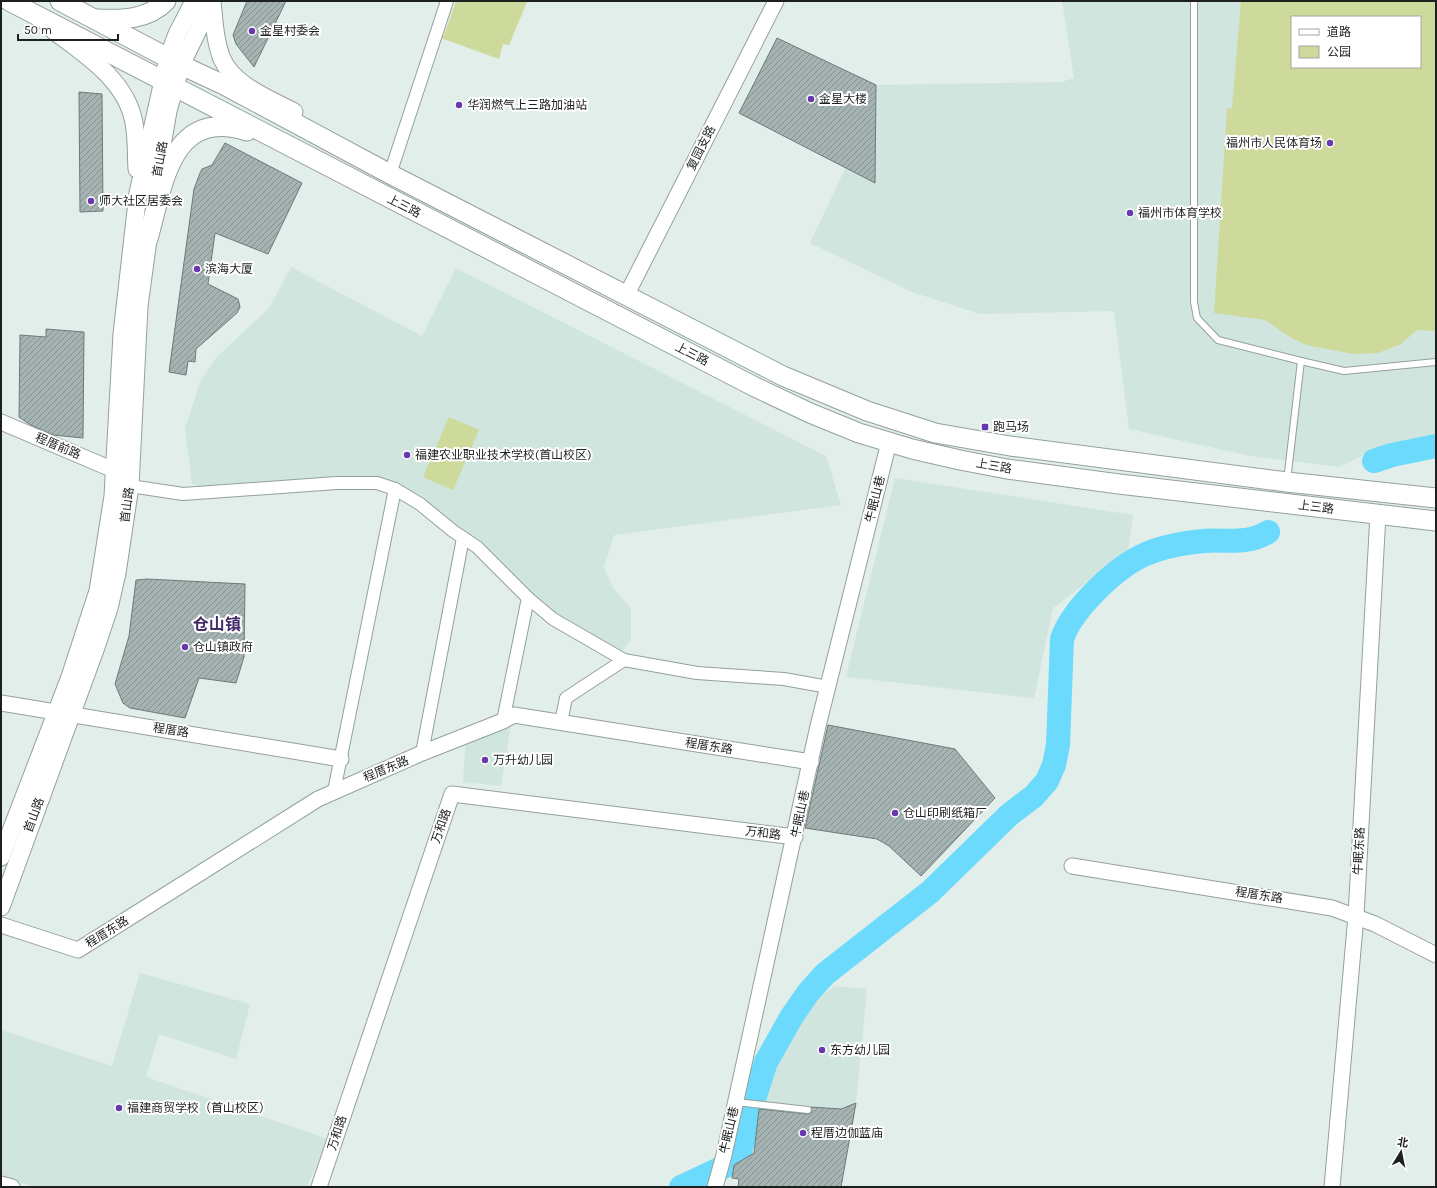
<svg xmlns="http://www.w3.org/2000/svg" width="1437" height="1188" viewBox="0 0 1437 1188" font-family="Karla,'Noto Sans SC',sans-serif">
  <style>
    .built { fill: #d0e5dd; fill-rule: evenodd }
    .park { fill: #cdda9b; fill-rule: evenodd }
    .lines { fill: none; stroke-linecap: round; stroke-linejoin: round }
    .river { stroke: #6bdafc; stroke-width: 24 }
    .building { fill: url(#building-hatch); stroke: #6d7a79 }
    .service-casing { stroke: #94a09b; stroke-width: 8 }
    .minor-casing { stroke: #94a09b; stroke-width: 14 }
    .tertiary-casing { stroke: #94a09b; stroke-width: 17 }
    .secondary-casing { stroke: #94a09b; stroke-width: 19 }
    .primary-casing { stroke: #94a09b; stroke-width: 21 }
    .service { stroke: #fff; stroke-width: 6 }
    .minor { stroke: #fff; stroke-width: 12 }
    .tertiary { stroke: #fff; stroke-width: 15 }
    .secondary { stroke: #fff; stroke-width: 17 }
    .primary { stroke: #fff; stroke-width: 19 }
    .poi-dot { fill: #6937ae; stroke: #fff; stroke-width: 1.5 }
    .labels { text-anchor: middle; stroke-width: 4; stroke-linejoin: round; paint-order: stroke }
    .poi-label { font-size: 12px; fill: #1c201e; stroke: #fff; text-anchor: start }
    .street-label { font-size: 12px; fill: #1c201e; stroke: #fff }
    .district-label { font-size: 16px; font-weight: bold; fill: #432d68; stroke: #fff }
  </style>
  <defs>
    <pattern id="building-hatch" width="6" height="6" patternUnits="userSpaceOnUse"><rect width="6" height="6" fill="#a5b3b3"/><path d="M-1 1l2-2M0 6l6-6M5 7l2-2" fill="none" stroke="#869191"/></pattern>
  </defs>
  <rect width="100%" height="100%" fill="#e1eee9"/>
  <g class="built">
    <path d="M1062,1H1436V437L1382,446L1339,467L1250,456L1129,429L1114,311L980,314L912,292L810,243L845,169L875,183L876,85L1062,82L1074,78ZM1292,17H1420V67H1292Z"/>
    <polygon points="291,267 422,336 456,268 826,456 841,505 614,535 604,567 613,588 631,608 631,639 621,653 559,620 390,483 211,489 192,484 185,429 200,382 215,359 269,308"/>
    <polygon points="895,478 1133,515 1128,551 1053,608 1034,698 846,677"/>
    <polygon points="512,719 501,786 463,782 466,739"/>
    <polygon points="140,973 250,1004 236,1059 159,1034 146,1077 328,1139 307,1187 35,1187 1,1177 1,1030 112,1066"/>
    <polygon points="834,986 867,989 856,1103 841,1109 766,1103 768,1089 793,1028 801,1016"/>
  </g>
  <g class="park">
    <polygon points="456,1 527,2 509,45 503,44 499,59 438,37 444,35"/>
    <path d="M1241,1H1436V331L1417,330L1401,344L1378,353L1354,354L1306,345L1290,337L1265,320L1214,313L1227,109L1232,108ZM1292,17H1420V67H1292Z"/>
    <polygon points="449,417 479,430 453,490 423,477"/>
  </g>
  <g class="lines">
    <g class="river">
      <polyline points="1374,461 1392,455 1436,446"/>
      <path d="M681,1187L732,1163L739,1156L755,1096L766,1062L792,1016L808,993L825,974L930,892L1009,815L1034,796L1047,781L1054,765L1058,745L1062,639C1072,609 1117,566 1146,554C1164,546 1183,543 1203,541C1225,539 1248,545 1268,532"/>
    </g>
  </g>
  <g class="building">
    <polygon points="247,1 286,1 254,67 236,44 233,35"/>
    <polygon points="777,38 876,85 875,183 739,113"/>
    <polygon points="79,92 102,94 103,211 80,212"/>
    <polygon points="225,143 302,183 268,254 215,233 208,284 238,299 240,307 237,313 196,349 195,362 188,361 186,375 169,372 194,189 200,173 202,169 212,165"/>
    <polygon points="46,329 84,332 83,438 53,435 29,424 19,417 20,335 46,337"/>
    <polygon points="147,579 245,584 244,657 236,683 199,678 185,718 130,708 123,703 115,684 129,636 136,580"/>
    <polygon points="828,725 955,749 995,798 921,876 889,846 877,839 805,828"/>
    <polygon points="856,1103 841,1187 738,1187 739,1179 732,1178 734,1165 754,1153 759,1109 808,1114 812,1112 811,1107 841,1109"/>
  </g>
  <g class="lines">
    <g class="service-casing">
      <g id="service">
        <polyline points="1194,1 1194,302 1197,318 1218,340 1301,361 1344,371 1436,362"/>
        <polyline points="1287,481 1301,361"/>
        <polyline points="736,1102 808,1110"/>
      </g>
    </g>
    <g class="minor-casing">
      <g id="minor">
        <polyline points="390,174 447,1"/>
        <polyline points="130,486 183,494 336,483 377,483 395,489 334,791"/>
        <polyline points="395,489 420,504 453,531 477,547 528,598 553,619 624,660 697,673 784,679 828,687"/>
        <polyline points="503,721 528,598"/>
        <polyline points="561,722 566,698 624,660"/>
        <polyline points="422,753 463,538"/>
      </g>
    </g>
    <g class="tertiary-casing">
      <g id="tertiary">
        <polyline points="626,296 776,1"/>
        <polyline points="1,422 116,471"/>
        <polyline points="1,703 341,759"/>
        <polyline points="1072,866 1332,908 1375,924 1436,955"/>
        <polyline points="1,925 78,950 318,799 422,753 503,721 514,715 811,762"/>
        <polyline points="1,1184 12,1187"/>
        <polyline points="319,1187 452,794 795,837"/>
        <polyline points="715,1187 724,1155 818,726 889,442"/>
        <polyline points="1332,1187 1356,916 1378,514"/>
      </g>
    </g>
    <g class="secondary-casing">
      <g id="secondary">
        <path d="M212,1C214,21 215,41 222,59C234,86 270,99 294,112"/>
        <path d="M54,31C85,54 127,81 134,123C137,138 136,154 137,169"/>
        <polyline points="154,191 168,111 181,65 212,1"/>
        <polyline points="1,857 70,677 98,591 113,496 122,334 138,193 168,58 177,34 194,1"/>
        <polyline points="1,907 96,647 109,608 117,573 130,486 139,306 150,225"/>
      </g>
    </g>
    <g class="primary-casing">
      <g id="primary">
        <polyline points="9,1 755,387 810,413 859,433 912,449 960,460 1007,469 1119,484 1436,521"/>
        <polyline points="60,1 168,58"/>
        <path d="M97,19C121,20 148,20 166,1"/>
        <polyline points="181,65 224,85 390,174 783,376 867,411 935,433 1010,446 1287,482 1436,498"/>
        <path d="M148,239C163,186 170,107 247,131"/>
      </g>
    </g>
    <use href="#service" class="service"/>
    <use href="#minor" class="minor"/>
    <use href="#tertiary" class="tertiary"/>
    <use href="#secondary" class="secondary"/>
    <use href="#primary" class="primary"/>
  </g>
  <g class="poi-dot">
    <circle cx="252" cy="31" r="4"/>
    <circle cx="811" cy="99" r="4"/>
    <circle cx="459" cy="105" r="4"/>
    <circle cx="1330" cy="143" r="4"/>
    <circle cx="91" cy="201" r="4"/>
    <circle cx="1130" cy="213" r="4"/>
    <circle cx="197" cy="269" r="4"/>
    <rect x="981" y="423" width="8" height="8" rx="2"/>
    <circle cx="407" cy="455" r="4"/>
    <circle cx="185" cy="647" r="4"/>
    <circle cx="485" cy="760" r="4"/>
    <circle cx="895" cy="813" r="4"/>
    <circle cx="822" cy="1050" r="4"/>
    <circle cx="119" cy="1108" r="4"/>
    <circle cx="803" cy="1133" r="4"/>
  </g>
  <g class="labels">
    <g class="poi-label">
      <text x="260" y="35">金星村委会</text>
      <text x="819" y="103">金星大楼</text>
      <text x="467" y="109">华润燃气上三路加油站</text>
      <text x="1322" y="147" text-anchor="end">福州市人民体育场</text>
      <text x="99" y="205">师大社区居委会</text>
      <text x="1138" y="217">福州市体育学校</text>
      <text x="205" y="273">滨海大厦</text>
      <text x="993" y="431">跑马场</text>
      <text x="415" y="459">福建农业职业技术学校(首山校区)</text>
      <text x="193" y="651">仓山镇政府</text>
      <text x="493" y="764">万升幼儿园</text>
      <text x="903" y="817">仓山印刷纸箱厂</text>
      <text x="830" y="1054">东方幼儿园</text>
      <text x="127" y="1112">福建商贸学校（首山校区）</text>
      <text x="811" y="1137">程厝边伽蓝庙</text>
    </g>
    <g class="street-label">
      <text transform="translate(701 148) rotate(-63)" y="4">复园支路</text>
      <text transform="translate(160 159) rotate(-80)" y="4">首山路</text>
      <text transform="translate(404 206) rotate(27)" y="4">上三路</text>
      <text transform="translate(692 354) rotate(27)" y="4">上三路</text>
      <text transform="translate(58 446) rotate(23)" y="4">程厝前路</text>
      <text transform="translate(994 466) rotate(10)" y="4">上三路</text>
      <text transform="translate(875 499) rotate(-76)" y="4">牛眠山巷</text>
      <text transform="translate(127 505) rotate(-83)" y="4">首山路</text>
      <text transform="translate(1316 507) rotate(7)" y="4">上三路</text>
      <text transform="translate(171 730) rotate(9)" y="4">程厝路</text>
      <text transform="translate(709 746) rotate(9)" y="4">程厝东路</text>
      <text transform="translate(386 769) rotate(-23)" y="4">程厝东路</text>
      <text transform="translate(800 814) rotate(-78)" y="4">牛眠山巷</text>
      <text transform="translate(34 815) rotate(-70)" y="4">首山路</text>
      <text transform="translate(441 826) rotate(-71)" y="4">万和路</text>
      <text transform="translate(763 833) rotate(7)" y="4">万和路</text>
      <text transform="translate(1359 851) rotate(-87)" y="4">牛眠东路</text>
      <text transform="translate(1259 895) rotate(9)" y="4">程厝东路</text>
      <text transform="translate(107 932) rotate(-32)" y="4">程厝东路</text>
      <text transform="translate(729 1130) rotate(-77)" y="4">牛眠山巷</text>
      <text transform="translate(337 1133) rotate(-72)" y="4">万和路</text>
    </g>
    <g class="district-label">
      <text x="217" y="630">仓山镇</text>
    </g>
  </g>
  <rect width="1437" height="1188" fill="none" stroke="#1c201e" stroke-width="4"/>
  <rect x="1291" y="16" width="130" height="52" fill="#ffffff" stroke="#a4a6a5"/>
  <rect x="1299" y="29" width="20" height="6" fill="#ffffff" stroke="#a4a6a5"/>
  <text x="1327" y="36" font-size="12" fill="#1c201e">道路</text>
  <rect x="1299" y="46" width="20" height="12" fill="#cdda9b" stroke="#a4a6a5"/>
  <text x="1327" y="56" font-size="12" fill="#1c201e">公园</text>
  <g transform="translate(1401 1152) rotate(10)" stroke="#ffffff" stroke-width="3" paint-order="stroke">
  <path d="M0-3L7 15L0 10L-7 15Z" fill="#1c201e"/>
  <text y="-6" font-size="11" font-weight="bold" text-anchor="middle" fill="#1c201e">北</text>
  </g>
  <path d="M18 34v6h100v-6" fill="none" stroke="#1c201e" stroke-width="2"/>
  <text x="24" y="34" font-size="12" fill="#1c201e" stroke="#ffffff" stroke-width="3" paint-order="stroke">50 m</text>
</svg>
